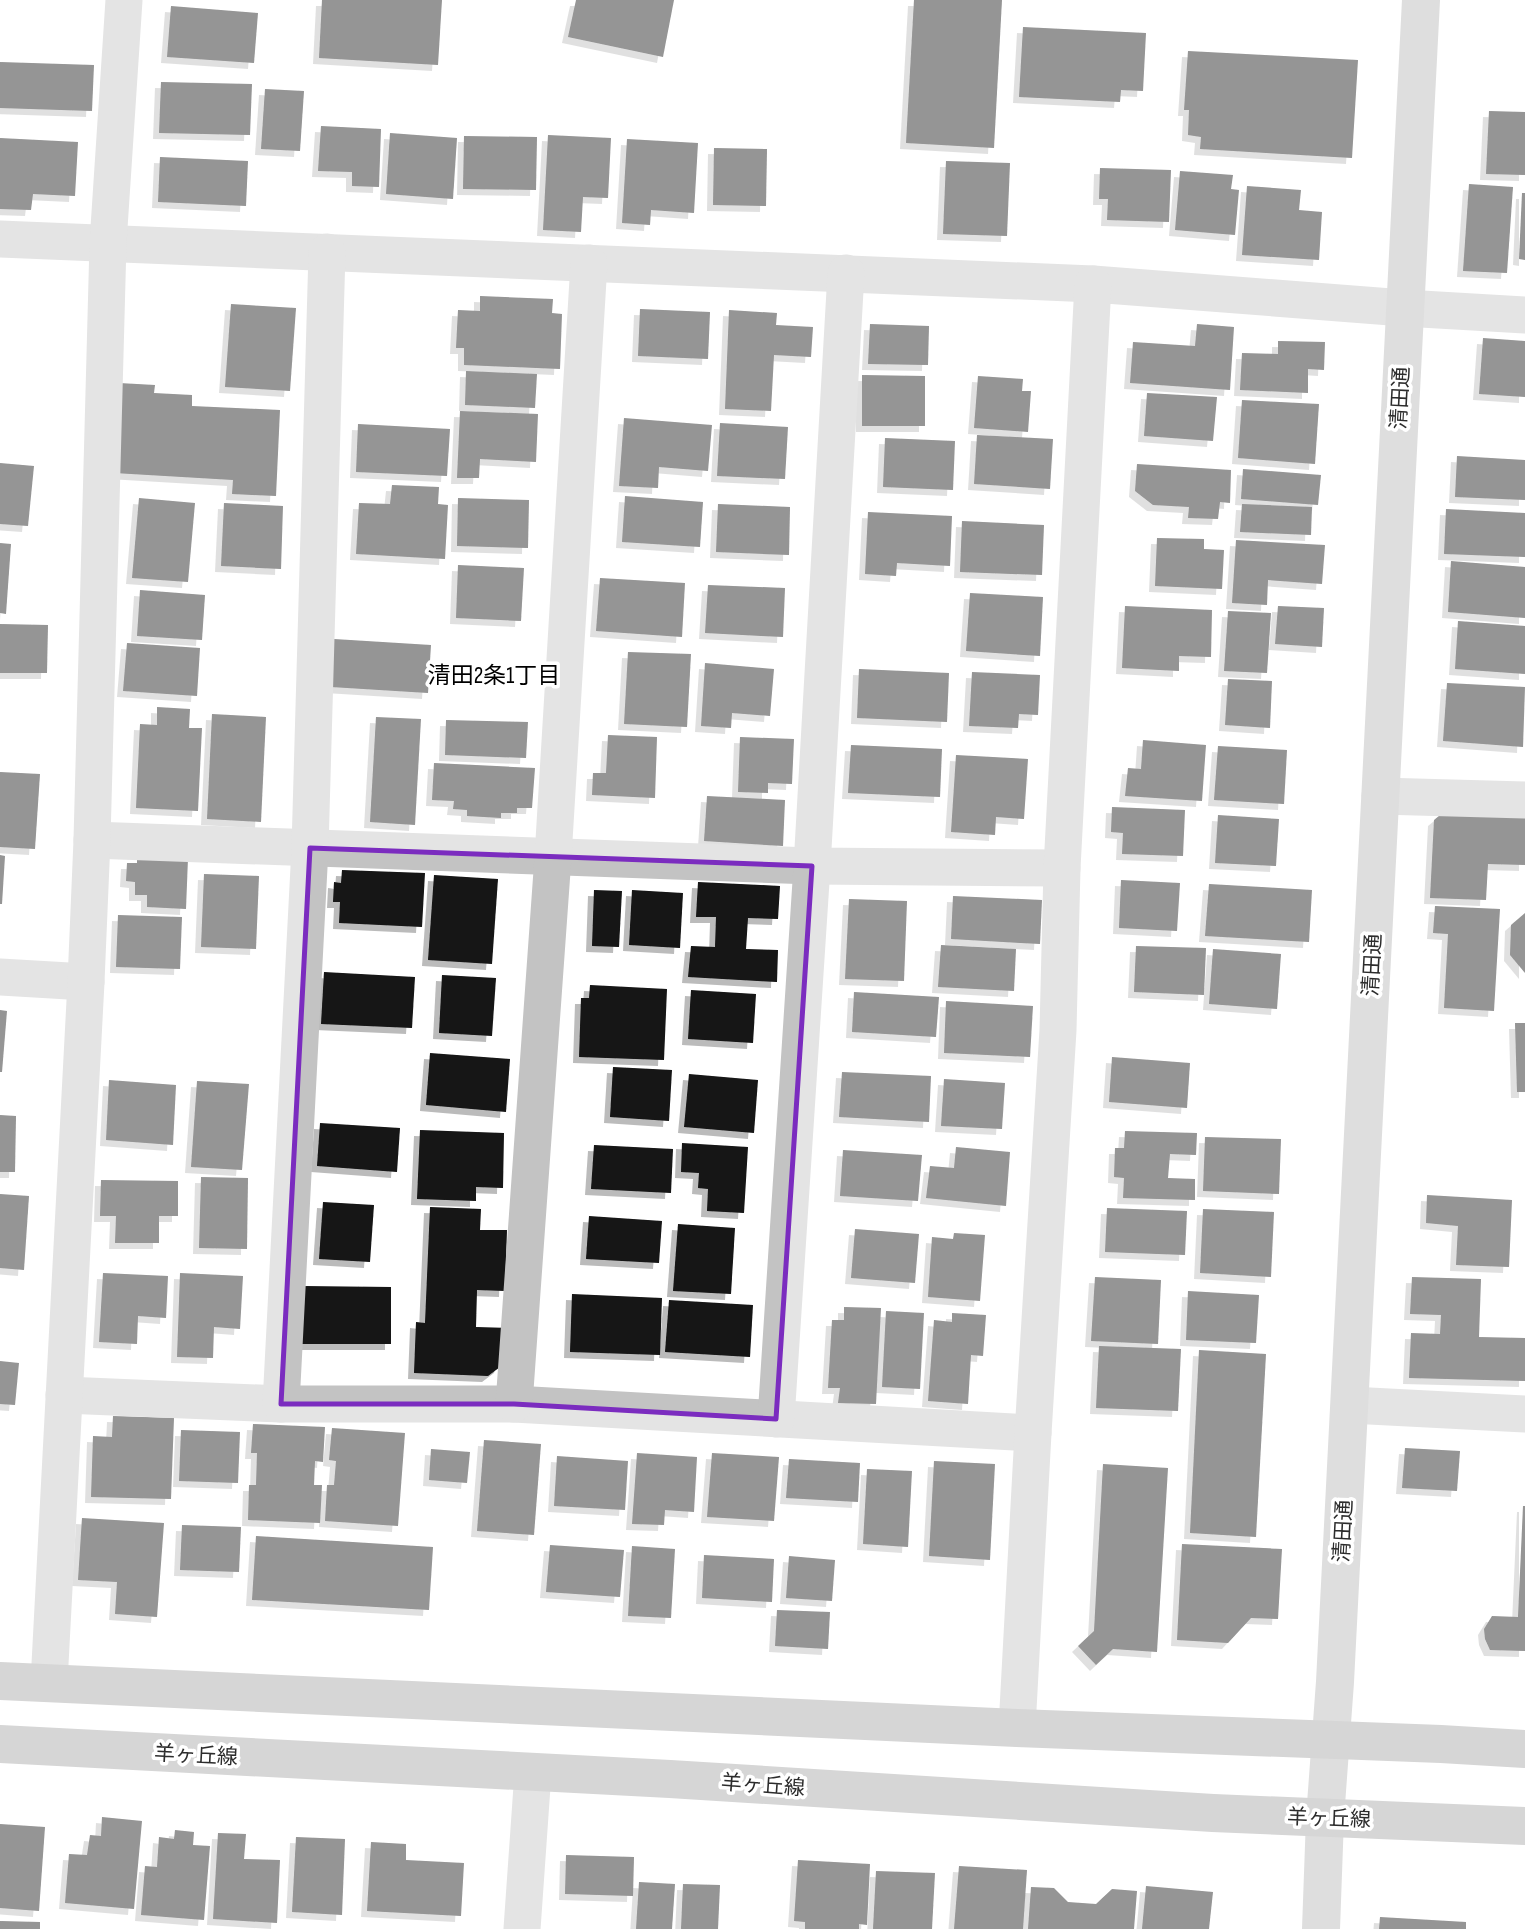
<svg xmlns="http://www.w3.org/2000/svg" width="1525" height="1929" viewBox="0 0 1525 1929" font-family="'Sofia Sans Condensed','Noto Sans JP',sans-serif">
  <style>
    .building { fill: #131313; filter: url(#shadow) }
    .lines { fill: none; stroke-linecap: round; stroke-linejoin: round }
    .street { stroke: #c3c3c3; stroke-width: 37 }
    .secondary { stroke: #b6b6b6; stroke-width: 38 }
    .primary { stroke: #a4a4a4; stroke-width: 38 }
    .marked { fill: none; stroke: #7b2cbf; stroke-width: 5; stroke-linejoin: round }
    .labels { text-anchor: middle; stroke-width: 7; stroke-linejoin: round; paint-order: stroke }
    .street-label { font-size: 21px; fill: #2c2c2c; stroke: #fff }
    .neighbourhood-label { font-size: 23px; fill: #000; stroke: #fff }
  </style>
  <defs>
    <filter id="shadow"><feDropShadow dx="-6" dy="6" stdDeviation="0" flood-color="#0004"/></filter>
  </defs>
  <rect width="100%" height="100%" fill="#fff"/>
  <g class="building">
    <polygon points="322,0 442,0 438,65 319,58"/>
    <polygon points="576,0 674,0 663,57 568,37"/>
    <polygon points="914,0 1002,0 994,148 906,143"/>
    <polygon points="171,6 258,13 254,63 167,57"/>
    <polygon points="1023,27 1146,33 1143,91 1121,90 1120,102 1019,97"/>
    <polygon points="1188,51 1358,60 1352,158 1200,149 1201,137 1188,135 1189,110 1184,110"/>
    <polygon points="0,62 94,65 92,111 0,108"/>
    <polygon points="161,82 252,84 250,135 159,133"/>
    <polygon points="265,89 304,91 300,151 261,149"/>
    <polygon points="1489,111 1525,112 1525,175 1486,174"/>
    <polygon points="321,126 381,129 379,187 352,186 352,172 318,171"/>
    <polygon points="390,133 457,138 453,199 386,194"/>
    <polygon points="548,135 611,138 608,198 583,197 581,232 543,230"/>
    <polygon points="464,136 537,137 536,190 463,189"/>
    <polygon points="0,138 78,142 75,196 33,194 31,210 0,209"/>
    <polygon points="627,139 698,143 694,213 651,210 650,225 622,223"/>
    <polygon points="714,148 767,149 766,206 713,205"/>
    <polygon points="160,157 248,161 246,206 158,202"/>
    <polygon points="946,161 1010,163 1007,236 943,234"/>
    <polygon points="1100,168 1171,170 1169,222 1107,220 1108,199 1099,199"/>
    <polygon points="1180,171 1233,175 1231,189 1239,190 1235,235 1175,230"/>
    <polygon points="1469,184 1513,187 1507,273 1463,271"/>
    <polygon points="1247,186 1301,190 1299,210 1322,212 1319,260 1242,255"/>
    <polygon points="1522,193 1525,193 1525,260 1519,259"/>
    <polygon points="480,296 553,299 552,313 562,314 560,369 464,365 464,348 456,348 458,310 480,311"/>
    <polygon points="231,304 296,308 290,391 225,387"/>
    <polygon points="640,309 710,312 708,359 638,356"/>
    <polygon points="729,310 777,313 776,325 813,327 811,357 774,355 771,411 725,409"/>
    <polygon points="870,324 929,326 928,365 868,364"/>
    <polygon points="1197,324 1234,327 1230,390 1130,383 1133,342 1195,346"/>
    <polygon points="1483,338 1525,341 1525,397 1479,394"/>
    <polygon points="1278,341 1325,342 1324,370 1308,369 1308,393 1240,390 1242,353 1278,354"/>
    <polygon points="466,371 537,374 535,408 465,405"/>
    <polygon points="862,375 925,376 925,426 862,426"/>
    <polygon points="978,376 1023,379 1022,391 1031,391 1028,432 974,428"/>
    <polygon points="119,383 155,385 154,393 192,395 192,406 280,410 276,496 232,494 233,480 114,473"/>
    <polygon points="1147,393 1217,397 1213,441 1144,436"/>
    <polygon points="1242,400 1319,404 1315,464 1238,458"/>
    <polygon points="460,411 538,414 536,462 480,459 479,478 457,478"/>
    <polygon points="624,418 712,425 708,471 659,467 658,488 619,486"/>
    <polygon points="720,423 788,427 785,479 717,476"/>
    <polygon points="358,424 450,429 447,476 356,472"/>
    <polygon points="977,435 1053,439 1050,489 974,484"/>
    <polygon points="885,438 955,441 953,490 883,487"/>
    <polygon points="1457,456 1525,460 1525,500 1455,497"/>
    <polygon points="0,463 34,466 28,526 0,524"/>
    <polygon points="1137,464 1231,470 1230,503 1220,502 1218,519 1188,518 1189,507 1153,505 1135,491"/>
    <polygon points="1243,469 1321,475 1318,505 1241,499"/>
    <polygon points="392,485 439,487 438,504 448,505 445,559 356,554 359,503 390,504"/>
    <polygon points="625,496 703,502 700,547 622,542"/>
    <polygon points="139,498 195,503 188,582 132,578"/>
    <polygon points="458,498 529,500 528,548 457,546"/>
    <polygon points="224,503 283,506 281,569 221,566"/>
    <polygon points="718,504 790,507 789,555 716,552"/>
    <polygon points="1242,504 1312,507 1311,535 1240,532"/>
    <polygon points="1446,509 1525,513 1525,557 1444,554"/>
    <polygon points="868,512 952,516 950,566 897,563 896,576 865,574"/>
    <polygon points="962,521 1044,525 1042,575 960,572"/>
    <polygon points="1157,538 1204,539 1204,549 1224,550 1222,589 1155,586"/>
    <polygon points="1236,540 1325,545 1322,584 1268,580 1267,605 1232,603"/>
    <polygon points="0,543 11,544 6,614 0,613"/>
    <polygon points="1451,561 1525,567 1525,618 1448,612"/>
    <polygon points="458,565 524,568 521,621 456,618"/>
    <polygon points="600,578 685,583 682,637 596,631"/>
    <polygon points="708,585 785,588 783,637 705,633"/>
    <polygon points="140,590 205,595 202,640 137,636"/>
    <polygon points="970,593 1043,597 1040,656 966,651"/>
    <polygon points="1125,606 1212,610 1211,657 1179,656 1179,671 1122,668"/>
    <polygon points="1278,606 1324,608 1322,647 1275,644"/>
    <polygon points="1228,611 1271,613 1267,673 1224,671"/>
    <polygon points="1458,621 1525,626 1525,674 1455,669"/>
    <polygon points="0,624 48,625 47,673 0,673"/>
    <polygon points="334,639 431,645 428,693 331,687"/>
    <polygon points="127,643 200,648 197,696 123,691"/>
    <polygon points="628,652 691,654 687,727 624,724"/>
    <polygon points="705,663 774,669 770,716 732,713 731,728 701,726"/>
    <polygon points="859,669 949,673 947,722 857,718"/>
    <polygon points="972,672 1040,675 1038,715 1019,714 1018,728 969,726"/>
    <polygon points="1228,679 1272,681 1270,728 1225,725"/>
    <polygon points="1447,683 1525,687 1523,747 1443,741"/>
    <polygon points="157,707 190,709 189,728 202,728 198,811 136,808 140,724 157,725"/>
    <polygon points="212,714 266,717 261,822 207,819"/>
    <polygon points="376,717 421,719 415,825 370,822"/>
    <polygon points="446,720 528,722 526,758 445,755"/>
    <polygon points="608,735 657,737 655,798 592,795 593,773 606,773"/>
    <polygon points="740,737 794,739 792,784 768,783 768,793 738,792"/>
    <polygon points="1143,740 1206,745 1202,801 1125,796 1128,768 1141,769"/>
    <polygon points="851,745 942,749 940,797 848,793"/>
    <polygon points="1218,746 1287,750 1284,804 1214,800"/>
    <polygon points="956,755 1028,759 1024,819 996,817 995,835 951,832"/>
    <polygon points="434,763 535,768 532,808 517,808 517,813 501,813 501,818 467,816 467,810 453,809 454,801 432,800"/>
    <polygon points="0,772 40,774 35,849 0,847"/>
    <polygon points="707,796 785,800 783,846 704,841"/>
    <polygon points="1112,807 1185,810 1183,856 1122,854 1123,833 1111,832"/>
    <polygon points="1445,811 1525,815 1525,865 1488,864 1486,900 1430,898 1434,820"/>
    <polygon points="1218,815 1279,819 1276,866 1215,863"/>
    <polygon points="0,855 5,856 2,904 0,904"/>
    <polygon points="137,857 188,858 186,909 147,907 147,895 135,895 135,882 126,881 127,863 137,863"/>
    <polygon points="342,870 425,873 422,927 339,923 340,902 333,902 334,882 341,883"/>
    <polygon points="204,874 259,876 256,949 201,947"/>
    <polygon points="434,875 498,879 492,964 428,960"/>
    <polygon points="1121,880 1180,883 1177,931 1119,928"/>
    <polygon points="698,882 780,886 778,919 748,918 746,949 778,950 777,982 688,977 691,946 715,947 716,917 696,917"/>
    <polygon points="1209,884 1312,890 1309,942 1205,936"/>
    <polygon points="594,890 622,891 619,947 592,946"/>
    <polygon points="632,890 683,893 680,948 629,945"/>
    <polygon points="953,896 1042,900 1040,944 951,939"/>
    <polygon points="849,899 907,901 904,981 845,979"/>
    <polygon points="1435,906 1500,909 1494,1011 1444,1008 1448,934 1433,933"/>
    <polygon points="1525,913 1525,973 1510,955 1511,925"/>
    <polygon points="118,915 182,917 180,969 116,967"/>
    <polygon points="941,945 1016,949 1014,991 938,987"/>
    <polygon points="1136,946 1206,948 1204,995 1134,992"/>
    <polygon points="1213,949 1281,954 1277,1009 1209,1004"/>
    <polygon points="324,972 415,977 412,1028 321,1024"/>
    <polygon points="442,975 496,978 492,1036 439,1033"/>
    <polygon points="590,985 667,989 664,1060 579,1057 581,998 589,998"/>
    <polygon points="691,990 756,994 753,1043 688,1039"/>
    <polygon points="854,992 939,997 936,1037 852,1032"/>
    <polygon points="946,1001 1033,1006 1030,1057 944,1053"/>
    <polygon points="0,1010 7,1011 2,1072 0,1072"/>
    <polygon points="1515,1023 1525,1023 1525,1092 1517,1092"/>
    <polygon points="430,1053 510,1059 506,1112 426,1105"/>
    <polygon points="1112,1057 1190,1063 1187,1108 1109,1102"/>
    <polygon points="613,1067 672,1070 669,1121 610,1117"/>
    <polygon points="842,1072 931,1076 929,1122 839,1117"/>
    <polygon points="689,1074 758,1080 754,1133 684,1127"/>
    <polygon points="944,1079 1005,1083 1002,1129 941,1126"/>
    <polygon points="109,1080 176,1085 173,1145 106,1140"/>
    <polygon points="197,1081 249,1084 242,1170 191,1167"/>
    <polygon points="0,1115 16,1116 15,1172 0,1172"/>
    <polygon points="320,1123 400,1128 397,1172 317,1166"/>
    <polygon points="420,1130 504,1133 503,1188 476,1187 476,1201 417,1199"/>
    <polygon points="1125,1131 1197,1133 1196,1155 1170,1154 1168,1178 1195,1179 1195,1200 1123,1198 1124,1178 1114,1177 1115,1148 1124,1148"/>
    <polygon points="1205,1137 1281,1139 1279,1194 1203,1191"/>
    <polygon points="682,1143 748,1147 744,1213 707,1211 708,1189 698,1188 699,1173 681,1172"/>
    <polygon points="594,1145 673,1149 671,1193 591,1189"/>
    <polygon points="956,1147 1010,1152 1006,1206 926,1198 930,1166 954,1168"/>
    <polygon points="843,1150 922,1155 918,1201 840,1196"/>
    <polygon points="201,1177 248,1178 247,1249 199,1248"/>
    <polygon points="101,1180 178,1181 178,1216 159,1216 159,1243 115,1243 116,1216 100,1216"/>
    <polygon points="0,1194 29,1196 24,1270 0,1268"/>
    <polygon points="1427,1195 1512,1200 1509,1267 1456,1265 1458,1226 1426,1223"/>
    <polygon points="323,1202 374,1205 370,1262 319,1259"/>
    <polygon points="430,1207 481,1209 480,1230 507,1230 505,1291 477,1290 476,1327 511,1328 500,1367 488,1376 414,1373 416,1322 425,1323"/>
    <polygon points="1107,1208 1187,1211 1185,1255 1105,1252"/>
    <polygon points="1203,1209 1274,1212 1271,1277 1200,1273"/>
    <polygon points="589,1216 662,1221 659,1263 586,1259"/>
    <polygon points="678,1224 735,1228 731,1294 673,1291"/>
    <polygon points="855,1229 919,1234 915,1283 851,1278"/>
    <polygon points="954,1233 985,1235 980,1301 928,1297 932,1237 953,1239"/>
    <polygon points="103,1273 168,1276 166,1318 138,1316 137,1344 99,1342"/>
    <polygon points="180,1273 243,1276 240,1329 214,1327 213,1358 177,1357"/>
    <polygon points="1095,1277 1161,1280 1158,1344 1091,1341"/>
    <polygon points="1412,1277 1481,1279 1479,1337 1525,1338 1525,1381 1409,1378 1411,1333 1440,1334 1441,1315 1410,1314"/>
    <polygon points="302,1286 391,1287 391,1344 301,1344"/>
    <polygon points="1188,1291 1259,1295 1256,1343 1186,1340"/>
    <polygon points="572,1294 662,1298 660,1355 570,1352"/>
    <polygon points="669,1300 753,1305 750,1357 665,1352"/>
    <polygon points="844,1307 881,1308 876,1404 838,1403 840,1388 828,1388 832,1320 844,1320"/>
    <polygon points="886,1311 924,1313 920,1389 882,1387"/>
    <polygon points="952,1313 986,1315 983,1356 971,1355 968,1404 928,1401 934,1320 952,1322"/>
    <polygon points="1099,1346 1181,1349 1178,1411 1096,1408"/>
    <polygon points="1199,1350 1266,1354 1256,1537 1190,1533"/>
    <polygon points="0,1361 19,1363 15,1405 0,1404"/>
    <polygon points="113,1416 174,1418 171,1499 91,1497 93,1436 112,1437"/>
    <polygon points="253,1424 325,1427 323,1462 315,1461 314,1485 322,1485 320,1523 248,1520 249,1485 256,1485 257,1453 251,1453"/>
    <polygon points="332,1428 405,1433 398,1526 325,1521 327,1485 334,1485 336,1461 329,1460"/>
    <polygon points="181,1430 240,1432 238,1483 179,1481"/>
    <polygon points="484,1440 541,1444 534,1535 477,1531"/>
    <polygon points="1405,1448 1460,1451 1457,1491 1402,1488"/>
    <polygon points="431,1449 470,1452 467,1483 429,1480"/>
    <polygon points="637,1453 697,1457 694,1512 665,1510 664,1525 632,1524"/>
    <polygon points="712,1453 779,1457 774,1521 707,1517"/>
    <polygon points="557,1456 628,1461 625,1510 554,1506"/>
    <polygon points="789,1459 860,1463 858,1502 786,1498"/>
    <polygon points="934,1461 995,1464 990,1560 929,1556"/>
    <polygon points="1103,1464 1168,1468 1157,1652 1113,1649 1096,1665 1078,1646 1094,1631"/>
    <polygon points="867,1469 912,1471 908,1547 863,1544"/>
    <polygon points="1523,1506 1525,1506 1525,1651 1490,1650 1485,1639 1484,1629 1492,1616 1518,1617"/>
    <polygon points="82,1518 164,1523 157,1617 115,1614 117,1582 78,1580"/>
    <polygon points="182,1525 241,1527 239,1572 180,1570"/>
    <polygon points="256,1536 433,1547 429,1610 252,1600"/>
    <polygon points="1182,1544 1282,1549 1278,1619 1251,1618 1228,1643 1177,1640"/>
    <polygon points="550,1545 624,1550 620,1597 546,1592"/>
    <polygon points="632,1546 675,1549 671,1618 628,1616"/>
    <polygon points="704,1555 774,1559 772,1602 702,1598"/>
    <polygon points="789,1556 835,1560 832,1601 786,1598"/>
    <polygon points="777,1610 830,1612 828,1649 775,1646"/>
    <polygon points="102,1817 142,1821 134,1909 65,1903 69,1854 87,1855 90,1835 101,1836"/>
    <polygon points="0,1824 45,1827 39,1911 0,1908"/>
    <polygon points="175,1830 194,1832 193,1845 210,1846 204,1920 141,1915 145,1866 157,1867 159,1837 174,1839"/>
    <polygon points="218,1833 246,1834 244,1859 280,1860 277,1923 213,1919"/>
    <polygon points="296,1837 345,1839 342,1915 292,1912"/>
    <polygon points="371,1842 406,1844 406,1860 464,1863 461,1916 367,1911"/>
    <polygon points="566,1855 634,1857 633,1896 565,1894"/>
    <polygon points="798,1860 870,1864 867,1925 859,1924 859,1929 805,1929 805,1922 794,1921"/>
    <polygon points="959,1866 1027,1870 1023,1929 954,1929"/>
    <polygon points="876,1871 935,1873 932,1929 873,1929"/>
    <polygon points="639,1882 675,1884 672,1929 636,1929"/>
    <polygon points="683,1884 720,1885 718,1929 681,1929"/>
    <polygon points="1146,1886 1213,1892 1209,1929 1142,1929"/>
    <polygon points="1031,1887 1054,1888 1068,1902 1096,1904 1112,1889 1137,1891 1134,1929 1028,1929"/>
    <polygon points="1380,1917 1466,1922 1466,1929 1379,1929"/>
    <polygon points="0,1921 40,1922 40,1929 0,1929"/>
  </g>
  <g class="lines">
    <g class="street">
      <polyline points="0,239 1093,284 1404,308 1525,315"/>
      <polyline points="1380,796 1525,800"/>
      <polyline points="92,840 812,866 1062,868"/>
      <polyline points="0,977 86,982"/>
      <polyline points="64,1395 281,1404 514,1404 1033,1433"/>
      <polyline points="281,1404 310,848 327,252"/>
      <polyline points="514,1404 553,857 589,263"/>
      <polyline points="1350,1405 1525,1414"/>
      <polyline points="776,1419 812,866 846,273"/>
      <polyline points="49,1683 86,982 92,840 108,243 124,0"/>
      <polyline points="1017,1728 1033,1433 1058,1030 1062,868 1093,284"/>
      <polyline points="522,1929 533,1772"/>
    </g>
    <polyline class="secondary" points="1321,1929 1325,1818 1335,1682 1421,0"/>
    <g class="primary">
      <polyline points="0,1681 1017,1728 1441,1744 1525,1749"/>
      <polyline points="0,1744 670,1779 1213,1813 1525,1826"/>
    </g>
  </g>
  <path d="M0 0H1525V1929H0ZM310,848L812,866L776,1419L514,1404H281Z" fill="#fff" fill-opacity=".55" fill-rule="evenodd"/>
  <path class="marked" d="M310,848L812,866L776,1419L514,1404H281Z"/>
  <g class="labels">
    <g class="street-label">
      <text transform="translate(1400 398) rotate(-87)" y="7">清田通</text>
      <text transform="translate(1372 965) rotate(-87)" y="7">清田通</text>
      <text transform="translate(1343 1531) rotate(-87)" y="7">清田通</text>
      <text transform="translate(196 1755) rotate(3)" y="7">羊ヶ丘線</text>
      <text transform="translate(763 1785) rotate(4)" y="7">羊ヶ丘線</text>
      <text transform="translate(1329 1818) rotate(2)" y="7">羊ヶ丘線</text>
    </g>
    <g class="neighbourhood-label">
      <text x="494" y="683">清田2条1丁目</text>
    </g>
  </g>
</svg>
